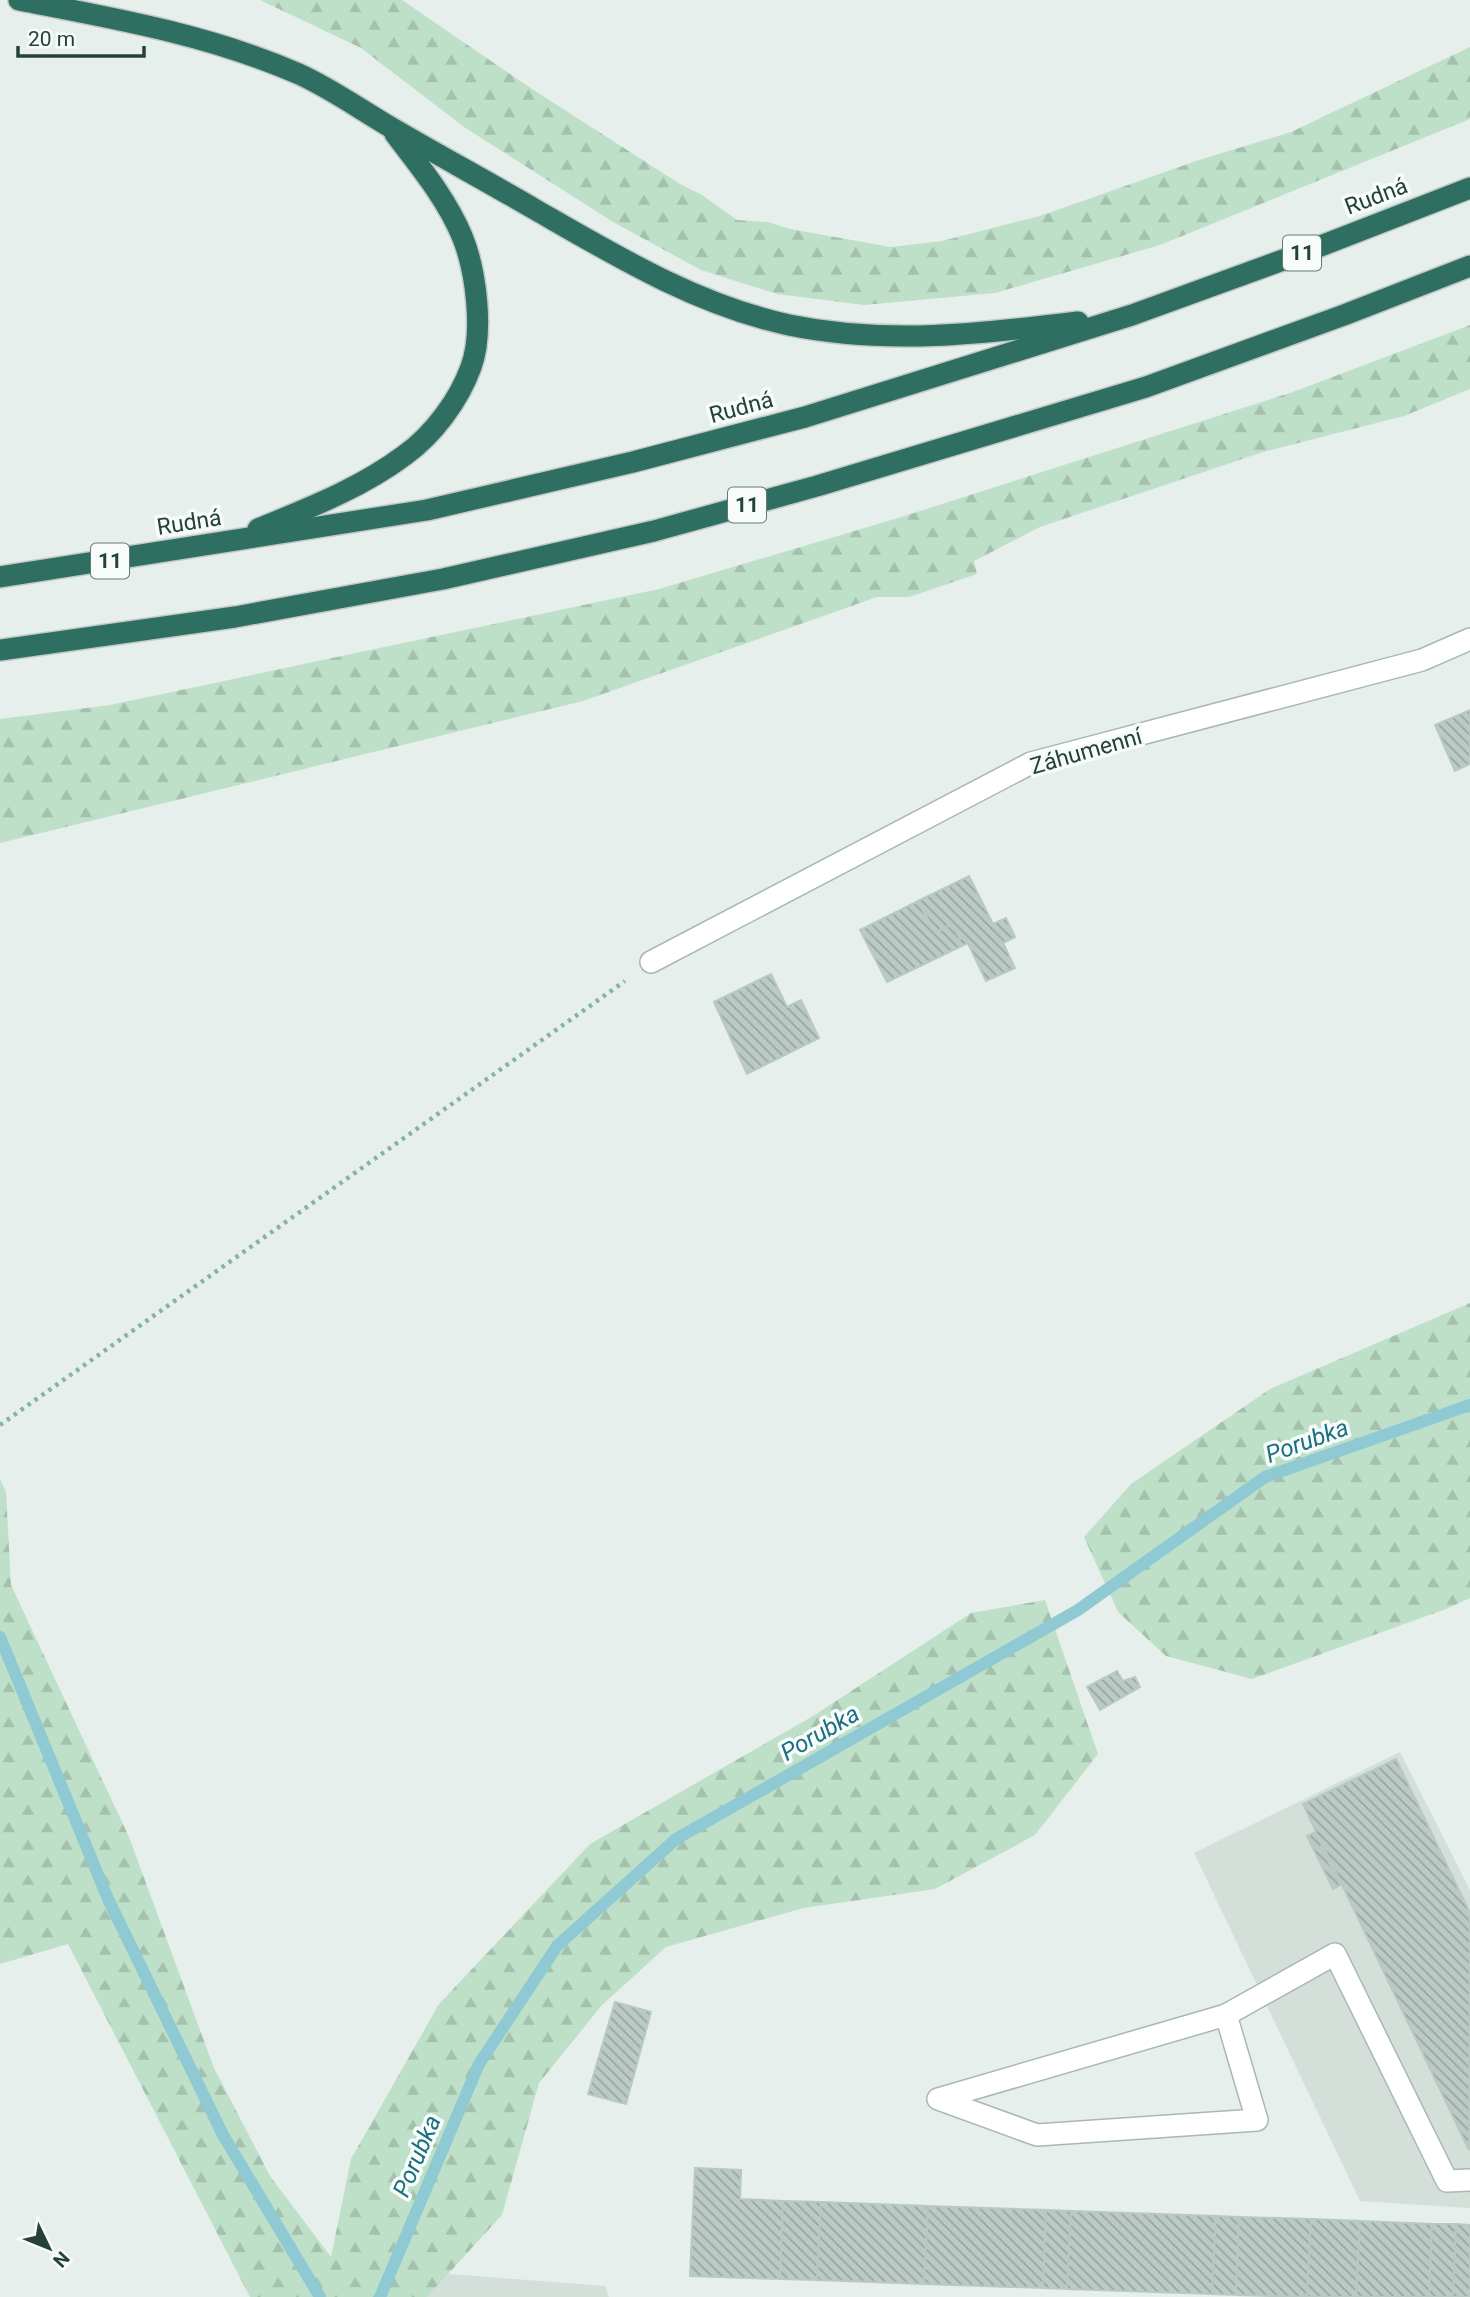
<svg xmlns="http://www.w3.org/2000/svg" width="1470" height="2297" viewBox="0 0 1470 2297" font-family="Roboto,sans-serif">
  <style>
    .built { fill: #d4dfda }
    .forest { fill: url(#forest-firs) }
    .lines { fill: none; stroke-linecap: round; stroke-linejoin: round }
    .stream { stroke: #8ec9d4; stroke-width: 12 }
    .building { fill: url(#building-back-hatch); stroke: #b8c9c2; stroke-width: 2 }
    .lane-casing { stroke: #a8b8b2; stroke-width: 24 }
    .street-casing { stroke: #a8b8b2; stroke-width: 24 }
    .highway-casing { stroke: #c2cac8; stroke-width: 24 }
    .path { stroke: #86b3a5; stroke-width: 4.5; stroke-dasharray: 3.5 5; stroke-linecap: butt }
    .lane { stroke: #fff; stroke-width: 21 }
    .street { stroke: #fff; stroke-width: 21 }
    .highway { stroke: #2f6f62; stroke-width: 21 }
    .labels { text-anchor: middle; stroke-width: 7; stroke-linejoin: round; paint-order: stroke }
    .shield { fill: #f7fbf9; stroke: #637a73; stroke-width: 2 }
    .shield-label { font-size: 21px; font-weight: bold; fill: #24423a }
    .street-label { font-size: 23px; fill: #24423a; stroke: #f7fbf9 }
    .water-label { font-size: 24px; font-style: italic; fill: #1c6f80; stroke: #f7fbf9 }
  </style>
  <defs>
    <pattern id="forest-firs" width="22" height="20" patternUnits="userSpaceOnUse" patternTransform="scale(1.75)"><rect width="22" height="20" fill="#bfe0c8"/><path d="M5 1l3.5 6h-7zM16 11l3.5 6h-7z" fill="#a4c1ad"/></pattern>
    <pattern id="building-back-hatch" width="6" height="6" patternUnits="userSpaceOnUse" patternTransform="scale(1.75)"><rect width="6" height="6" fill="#bbcac4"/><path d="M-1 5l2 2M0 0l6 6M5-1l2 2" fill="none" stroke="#98a6a0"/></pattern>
  </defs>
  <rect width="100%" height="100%" fill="#e6efeb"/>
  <g class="built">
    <polygon points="1400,1752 1470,1890 1470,2208 1360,2201 1194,1853"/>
    <polygon points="448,2274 605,2286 609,2297 427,2297"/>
  </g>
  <g class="forest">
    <polygon points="260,0 402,0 532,89 680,184 702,195 737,220 768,222 790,229 891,247 942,241 1040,216 1199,160 1291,132 1470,47 1470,119 1160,245 995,293 864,305 777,294 701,270 613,222 464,127 361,48"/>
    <polygon points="1470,325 1470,389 1404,416 1263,452 1040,527 974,561 977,574 909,597 877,597 583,701 0,843 0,719 110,705 659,589 898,518 1293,392"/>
    <polygon points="1470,1303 1470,1598 1446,1609 1252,1679 1166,1656 1118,1612 1084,1537 1131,1484 1270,1389"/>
    <polygon points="0,1479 6,1492 11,1585 129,1837 214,2068 270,2176 331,2257 351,2159 439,2004 590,1844 813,1716 971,1613 1045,1600 1098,1754 1035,1835 935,1889 804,1908 666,1947 602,2005 539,2083 502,2215 427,2297 250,2297 68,1944 0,1964"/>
  </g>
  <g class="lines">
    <g class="stream">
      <polyline points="0,1637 108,1899 223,2135 320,2297"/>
      <polyline points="380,2297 479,2064 557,1946 676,1839 1078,1610 1265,1477 1470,1405"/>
    </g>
  </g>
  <g class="building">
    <polygon points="1470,710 1470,764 1455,771 1435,725"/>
    <polygon points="969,876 993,924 1006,918 1015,937 1003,943 1015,968 986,981 965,937 960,939 952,924 935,933 918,901"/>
    <polygon points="918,901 935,933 952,924 960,939 965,937 968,943 887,982 860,930"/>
    <polygon points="771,974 787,1007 801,1000 819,1038 747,1074 714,1002"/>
    <polygon points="1117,1671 1123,1681 1135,1677 1140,1687 1100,1710 1087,1687"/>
    <polygon points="1396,1759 1470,1913 1469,2150 1323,1845 1321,1846 1340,1885 1333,1889 1307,1836 1316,1832 1303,1804"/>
    <polygon points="615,2002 651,2012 626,2104 588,2094"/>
    <polygon points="695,2168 741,2170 740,2199 783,2201 780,2279 690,2276"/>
    <polygon points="783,2201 821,2202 817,2280 780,2279"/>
    <polygon points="821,2202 928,2206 924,2284 817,2280"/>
    <polygon points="928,2206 1046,2210 1043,2288 924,2284"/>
    <polygon points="1046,2210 1071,2211 1067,2289 1043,2288"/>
    <polygon points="1071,2211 1216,2216 1212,2294 1067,2289"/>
    <polygon points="1216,2216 1239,2217 1236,2295 1212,2294"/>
    <polygon points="1239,2217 1311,2219 1307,2297 1236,2295"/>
    <polygon points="1311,2219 1360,2221 1356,2297 1307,2297"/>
    <polygon points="1360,2221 1432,2224 1429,2297 1356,2297"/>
    <polygon points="1432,2224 1456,2224 1453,2297 1429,2297"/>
    <polygon points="1456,2224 1470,2225 1470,2297 1453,2297"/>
  </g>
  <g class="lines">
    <g class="lane-casing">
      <polyline id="lane" points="1226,2015 1257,2120 1037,2135 938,2099 1226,2015 1335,1954 1447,2181 1470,2180"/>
    </g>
    <g class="street-casing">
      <polyline id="street" points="651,962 1031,763 1422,660 1470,639"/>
    </g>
    <g class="highway-casing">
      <g id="highway">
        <path d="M19,0C113,18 210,35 299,74C332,89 361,110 392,128C440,156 488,182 536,210C616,256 697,305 789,325C886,345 981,334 1078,322"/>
        <path d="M258,529C309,508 361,488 405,455C434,434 459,400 471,367C484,332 476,270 462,236C446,198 420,167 395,134"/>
        <polyline points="0,577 427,510 633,462 805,417 1132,315 1305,252 1470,188"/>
        <polyline points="0,650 235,617 443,579 654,531 817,486 1146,387 1344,315 1470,266"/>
      </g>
    </g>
    <polyline class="path" points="0,1425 625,981"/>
    <use href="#lane" class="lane"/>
    <use href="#street" class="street"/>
    <use href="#highway" class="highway"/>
  </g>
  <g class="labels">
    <g class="shield">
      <rect x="1283" y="235.5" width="38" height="35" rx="5"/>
      <rect x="728" y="487.5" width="38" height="35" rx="5"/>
      <rect x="91" y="543.5" width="38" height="35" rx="5"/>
    </g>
    <g class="shield-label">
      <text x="1302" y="260">11</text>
      <text x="747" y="512">11</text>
      <text x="110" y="568">11</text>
    </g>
    <g class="street-label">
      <text transform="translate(1376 196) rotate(-21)" y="8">Rudná</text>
      <text transform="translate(741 407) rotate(-15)" y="8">Rudná</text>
      <text transform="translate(189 522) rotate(-9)" y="8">Rudná</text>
      <text transform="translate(1086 751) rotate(-16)" y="8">Záhumenní</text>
    </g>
    <g class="water-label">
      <text transform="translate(1307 1441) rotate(-20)" y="8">Porubka</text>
      <text transform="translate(820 1733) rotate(-30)" y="8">Porubka</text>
      <text transform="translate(417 2156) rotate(-67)" y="8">Porubka</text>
    </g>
  </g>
  <g transform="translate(49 2248) rotate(133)" stroke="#f7fbf9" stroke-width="5" paint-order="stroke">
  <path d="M0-5L12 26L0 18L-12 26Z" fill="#24423a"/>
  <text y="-10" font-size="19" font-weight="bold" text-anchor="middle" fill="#24423a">N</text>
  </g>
  <path d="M18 46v10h126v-10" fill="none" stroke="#24423a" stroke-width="3.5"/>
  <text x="28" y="46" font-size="21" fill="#24423a" stroke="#f7fbf9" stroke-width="5" paint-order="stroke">20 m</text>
</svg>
